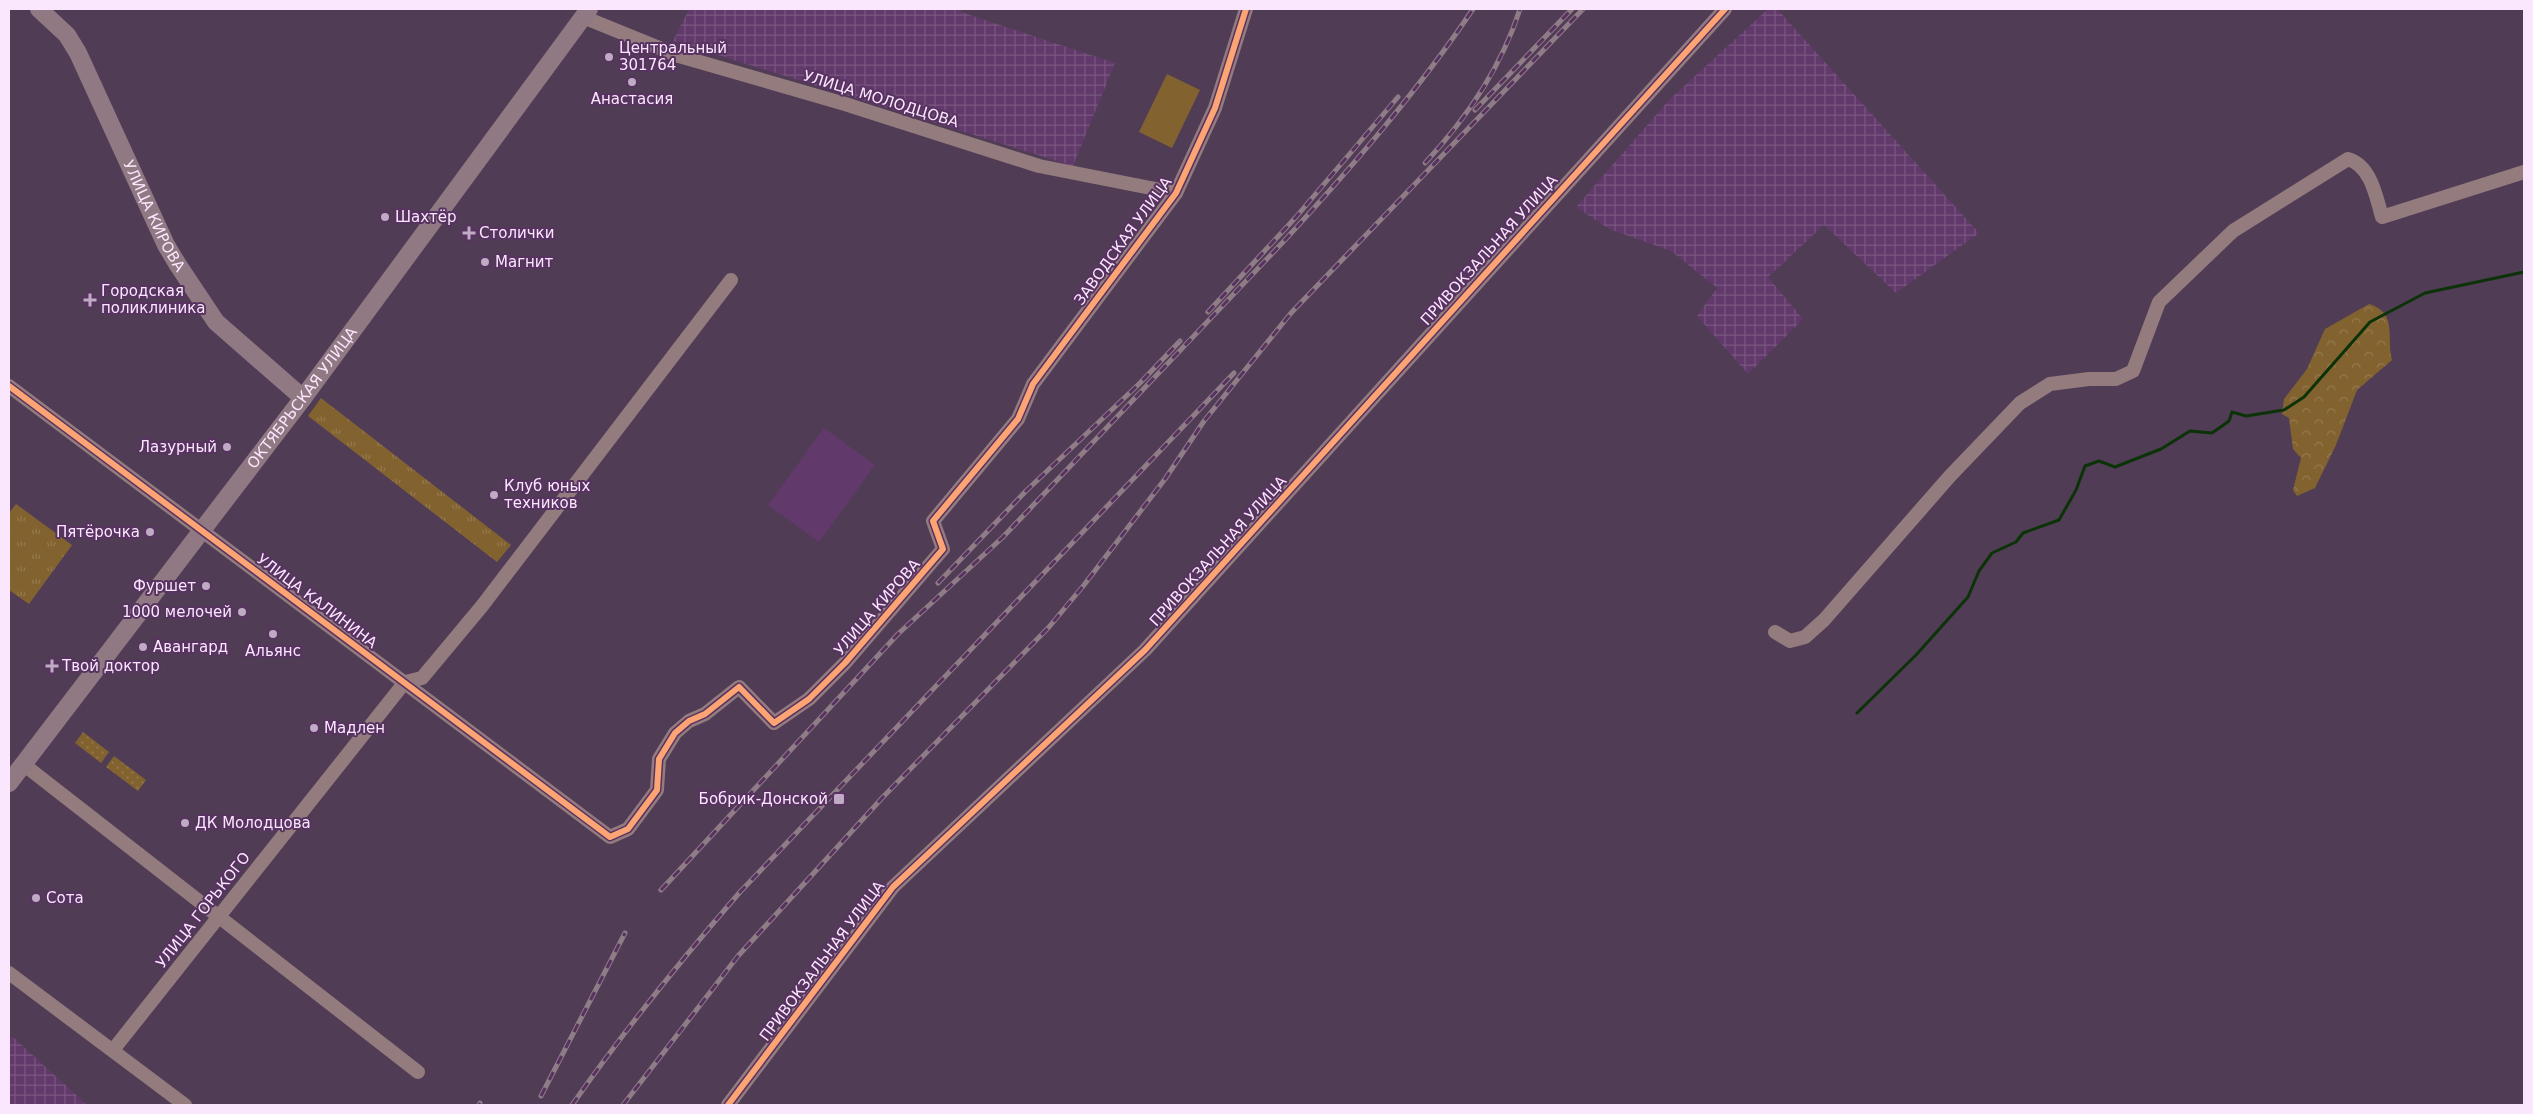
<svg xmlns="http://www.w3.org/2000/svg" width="2533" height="1114" viewBox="0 0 2533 1114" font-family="'DejaVu Sans',sans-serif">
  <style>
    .built { fill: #61396a }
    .industrial { fill: url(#industrial-grid) }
    .grass { fill: url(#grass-dots) }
    .forest { fill: url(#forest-crowns) }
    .park { fill: url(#park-tufts) }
    .pitch { fill: #82632f }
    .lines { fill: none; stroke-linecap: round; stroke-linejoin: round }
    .stream { stroke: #0c3308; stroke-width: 3 }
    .minor { stroke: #947b7e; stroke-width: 14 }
    .major { stroke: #917984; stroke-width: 18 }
    .rail-casing { stroke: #8f7c86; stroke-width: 5 }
    .rail { stroke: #583260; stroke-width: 3; stroke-dasharray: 9; stroke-linecap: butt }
    .cycleway-casing { stroke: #583260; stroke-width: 9 }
    .cycleway { stroke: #fda474; stroke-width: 6 }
    .poi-dot { fill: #bfabc3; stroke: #583260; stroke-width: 2 }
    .labels { text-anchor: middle; stroke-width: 4; stroke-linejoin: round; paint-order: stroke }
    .poi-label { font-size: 15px; fill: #fae7fd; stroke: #583260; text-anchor: start }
    .street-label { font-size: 15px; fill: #fae7fd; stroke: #583260 }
  </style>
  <defs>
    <pattern id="industrial-grid" width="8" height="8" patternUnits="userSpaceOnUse" patternTransform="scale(1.25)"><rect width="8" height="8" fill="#61396a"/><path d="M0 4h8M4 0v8" fill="none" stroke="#795680"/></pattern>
    <pattern id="grass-dots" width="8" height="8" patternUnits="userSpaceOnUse" patternTransform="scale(1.25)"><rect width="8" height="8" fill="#82632f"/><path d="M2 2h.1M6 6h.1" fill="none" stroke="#95794e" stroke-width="1.8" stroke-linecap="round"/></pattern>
    <pattern id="forest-crowns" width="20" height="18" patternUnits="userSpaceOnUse" patternTransform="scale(1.25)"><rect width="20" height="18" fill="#82632f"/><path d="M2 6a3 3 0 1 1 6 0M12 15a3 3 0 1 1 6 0" fill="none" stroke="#95794e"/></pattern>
    <pattern id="park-tufts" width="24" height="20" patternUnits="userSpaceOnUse" patternTransform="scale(1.25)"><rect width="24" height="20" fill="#82632f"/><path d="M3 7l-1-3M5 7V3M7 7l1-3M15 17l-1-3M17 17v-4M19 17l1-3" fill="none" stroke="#95794e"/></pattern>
  </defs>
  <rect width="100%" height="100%" fill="#513c56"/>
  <polygon class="built" points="824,428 875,465 819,542 768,505"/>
  <g class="industrial">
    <polygon points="689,9 961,9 961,12 1115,63 1073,166 673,41"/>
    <polygon points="1768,9 1777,9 1979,233 1896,293 1824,225 1768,277 1803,319 1748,374 1697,316 1717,288 1671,251 1609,229 1576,207 1670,99"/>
    <polygon points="12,1036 87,1105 9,1105 9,1039"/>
  </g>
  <g class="grass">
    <polygon points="83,732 109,752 101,763 75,743"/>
    <polygon points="114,756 146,780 138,791 106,767"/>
  </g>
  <path class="forest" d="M2369,304C2398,313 2386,337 2392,360L2357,390L2336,445L2315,488L2297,496L2293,490L2301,458L2293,449L2289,418L2282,414L2284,399L2307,369L2325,329Z"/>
  <g class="park">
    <polygon points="321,398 511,545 497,562 308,416"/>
    <polygon points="16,504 72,545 29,604 9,590 9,513"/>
  </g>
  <polygon class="pitch" points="1167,74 1200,90 1172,148 1139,132"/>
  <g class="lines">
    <polyline class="stream" points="1857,713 1916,655 1968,597 1979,571 1992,553 2016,542 2023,533 2059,520 2076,490 2085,466 2099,461 2115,467 2161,449 2190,431 2212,433 2229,421 2232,412 2246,416 2284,410 2304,397 2370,322 2425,293 2524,272"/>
    <g class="minor">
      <polyline points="583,17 679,56 845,104 1039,166 1176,193"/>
      <polyline points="9,386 610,837 628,829 657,790 659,759 675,733 689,721 705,714 739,687 774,723 809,699 845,663 943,549 933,521 1018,419 1033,384 1176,193 1215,108 1246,9"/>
      <path d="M1775,632L1790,641L1805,637L1824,620L1950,476L2020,403L2050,384L2089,379H2116L2133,371L2159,302L2233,231L2348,159C2371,166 2376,196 2382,217L2524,172"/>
      <polyline points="23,764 418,1072"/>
      <polyline points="9,973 185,1105"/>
      <polyline points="113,1050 405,682 422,678 482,606 731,280"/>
      <polyline points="728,1105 893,887 1145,650 1725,9"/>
    </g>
    <g class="major">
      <path id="s1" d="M39,9L67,35L78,53L166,245L178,265L216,322L303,398"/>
      <path id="s2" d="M9,783L303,398L589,9"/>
    </g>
    <g class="rail-casing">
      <g id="rail">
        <polyline points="1475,110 1572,9"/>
        <path d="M1425,163C1467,118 1501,68 1520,9"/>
        <polyline points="1208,312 1296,217 1398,97"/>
        <polyline points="938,583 1026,491 1140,383 1180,341"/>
        <path d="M661,890L898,634L1003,537L1284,241C1351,168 1418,91 1473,9"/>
        <polyline points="541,1096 625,933"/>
        <polyline points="479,1105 480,1103"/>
        <path d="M572,1105C624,1031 680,961 740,892L1234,373"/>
        <polyline points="623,1105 738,956 883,797 1049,627 1084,585 1165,479 1204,421 1291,313 1583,9"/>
      </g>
    </g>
    <use href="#rail" class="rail"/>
    <g class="cycleway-casing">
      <g id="cycleway">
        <polyline points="9,386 610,837 628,829 657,790 659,759 675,733 689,721 705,714 739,687 774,723 809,699 845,663 943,549 933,521 1018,419 1033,384 1176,193 1215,108 1246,9"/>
        <polyline points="728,1105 893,887 1145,650 1725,9"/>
      </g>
    </g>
    <use href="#cycleway" class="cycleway"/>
  </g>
  <g class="poi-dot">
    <circle cx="609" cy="57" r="5"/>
    <circle cx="632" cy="82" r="5"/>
    <circle cx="385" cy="217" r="5"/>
    <path d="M466.5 225.5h5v5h5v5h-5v5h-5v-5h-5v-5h5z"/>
    <circle cx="485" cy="262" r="5"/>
    <path d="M87.5 292.5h5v5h5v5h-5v5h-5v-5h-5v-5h5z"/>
    <circle cx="227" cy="447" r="5"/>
    <circle cx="494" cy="495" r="5"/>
    <circle cx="150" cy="532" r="5"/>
    <circle cx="206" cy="586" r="5"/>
    <circle cx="242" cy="612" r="5"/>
    <circle cx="273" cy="634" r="5"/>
    <circle cx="143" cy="647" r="5"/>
    <path d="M49.5 658.5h5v5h5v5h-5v5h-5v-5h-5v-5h5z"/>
    <circle cx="314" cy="728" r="5"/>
    <rect x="833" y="793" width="12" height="12" rx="2.5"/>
    <circle cx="185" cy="823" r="5"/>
    <circle cx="36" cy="898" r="5"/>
  </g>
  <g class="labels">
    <g class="poi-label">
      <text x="619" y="53">Центральный<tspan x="619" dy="17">301764</tspan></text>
      <text x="632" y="104" text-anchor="middle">Анастасия</text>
      <text x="395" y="222">Шахтёр</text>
      <text x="479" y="238">Столички</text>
      <text x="495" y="267">Магнит</text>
      <text x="101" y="296">Городская<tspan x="101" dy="17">поликлиника</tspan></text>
      <text x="217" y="452" text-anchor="end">Лазурный</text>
      <text x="504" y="491">Клуб юных<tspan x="504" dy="17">техников</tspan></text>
      <text x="140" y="537" text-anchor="end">Пятёрочка</text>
      <text x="196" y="591" text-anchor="end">Фуршет</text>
      <text x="232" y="617" text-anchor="end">1000 мелочей</text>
      <text x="153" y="652">Авангард</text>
      <text x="273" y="656" text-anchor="middle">Альянс</text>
      <text x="62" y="671">Твой доктор</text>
      <text x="324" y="733">Мадлен</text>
      <text x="828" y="804" text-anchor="end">Бобрик-Донской</text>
      <text x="195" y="828">ДК Молодцова</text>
      <text x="46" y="903">Сота</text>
    </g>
    <g class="street-label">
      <text transform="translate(881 99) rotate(17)" y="5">УЛИЦА МОЛОДЦОВА</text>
      <text dy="5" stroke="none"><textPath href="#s1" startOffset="239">УЛИЦА КИРОВА</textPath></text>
      <text transform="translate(1123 241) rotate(-54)" y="5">ЗАВОДСКАЯ УЛИЦА</text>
      <text transform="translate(1489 250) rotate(-48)" y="5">ПРИВОКЗАЛЬНАЯ УЛИЦА</text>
      <text dy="5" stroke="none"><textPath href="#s2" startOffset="484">ОКТЯБРЬСКАЯ УЛИЦА</textPath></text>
      <text transform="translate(1218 551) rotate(-48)" y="5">ПРИВОКЗАЛЬНАЯ УЛИЦА</text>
      <text transform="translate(317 601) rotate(37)" y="5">УЛИЦА КАЛИНИНА</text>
      <text transform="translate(877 607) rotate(-49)" y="5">УЛИЦА КИРОВА</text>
      <text transform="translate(203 910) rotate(-52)" y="5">УЛИЦА ГОРЬКОГО</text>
      <text transform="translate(822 961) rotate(-53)" y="5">ПРИВОКЗАЛЬНАЯ УЛИЦА</text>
    </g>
  </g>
  <rect width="2533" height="1114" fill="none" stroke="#fae7fd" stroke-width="20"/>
</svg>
